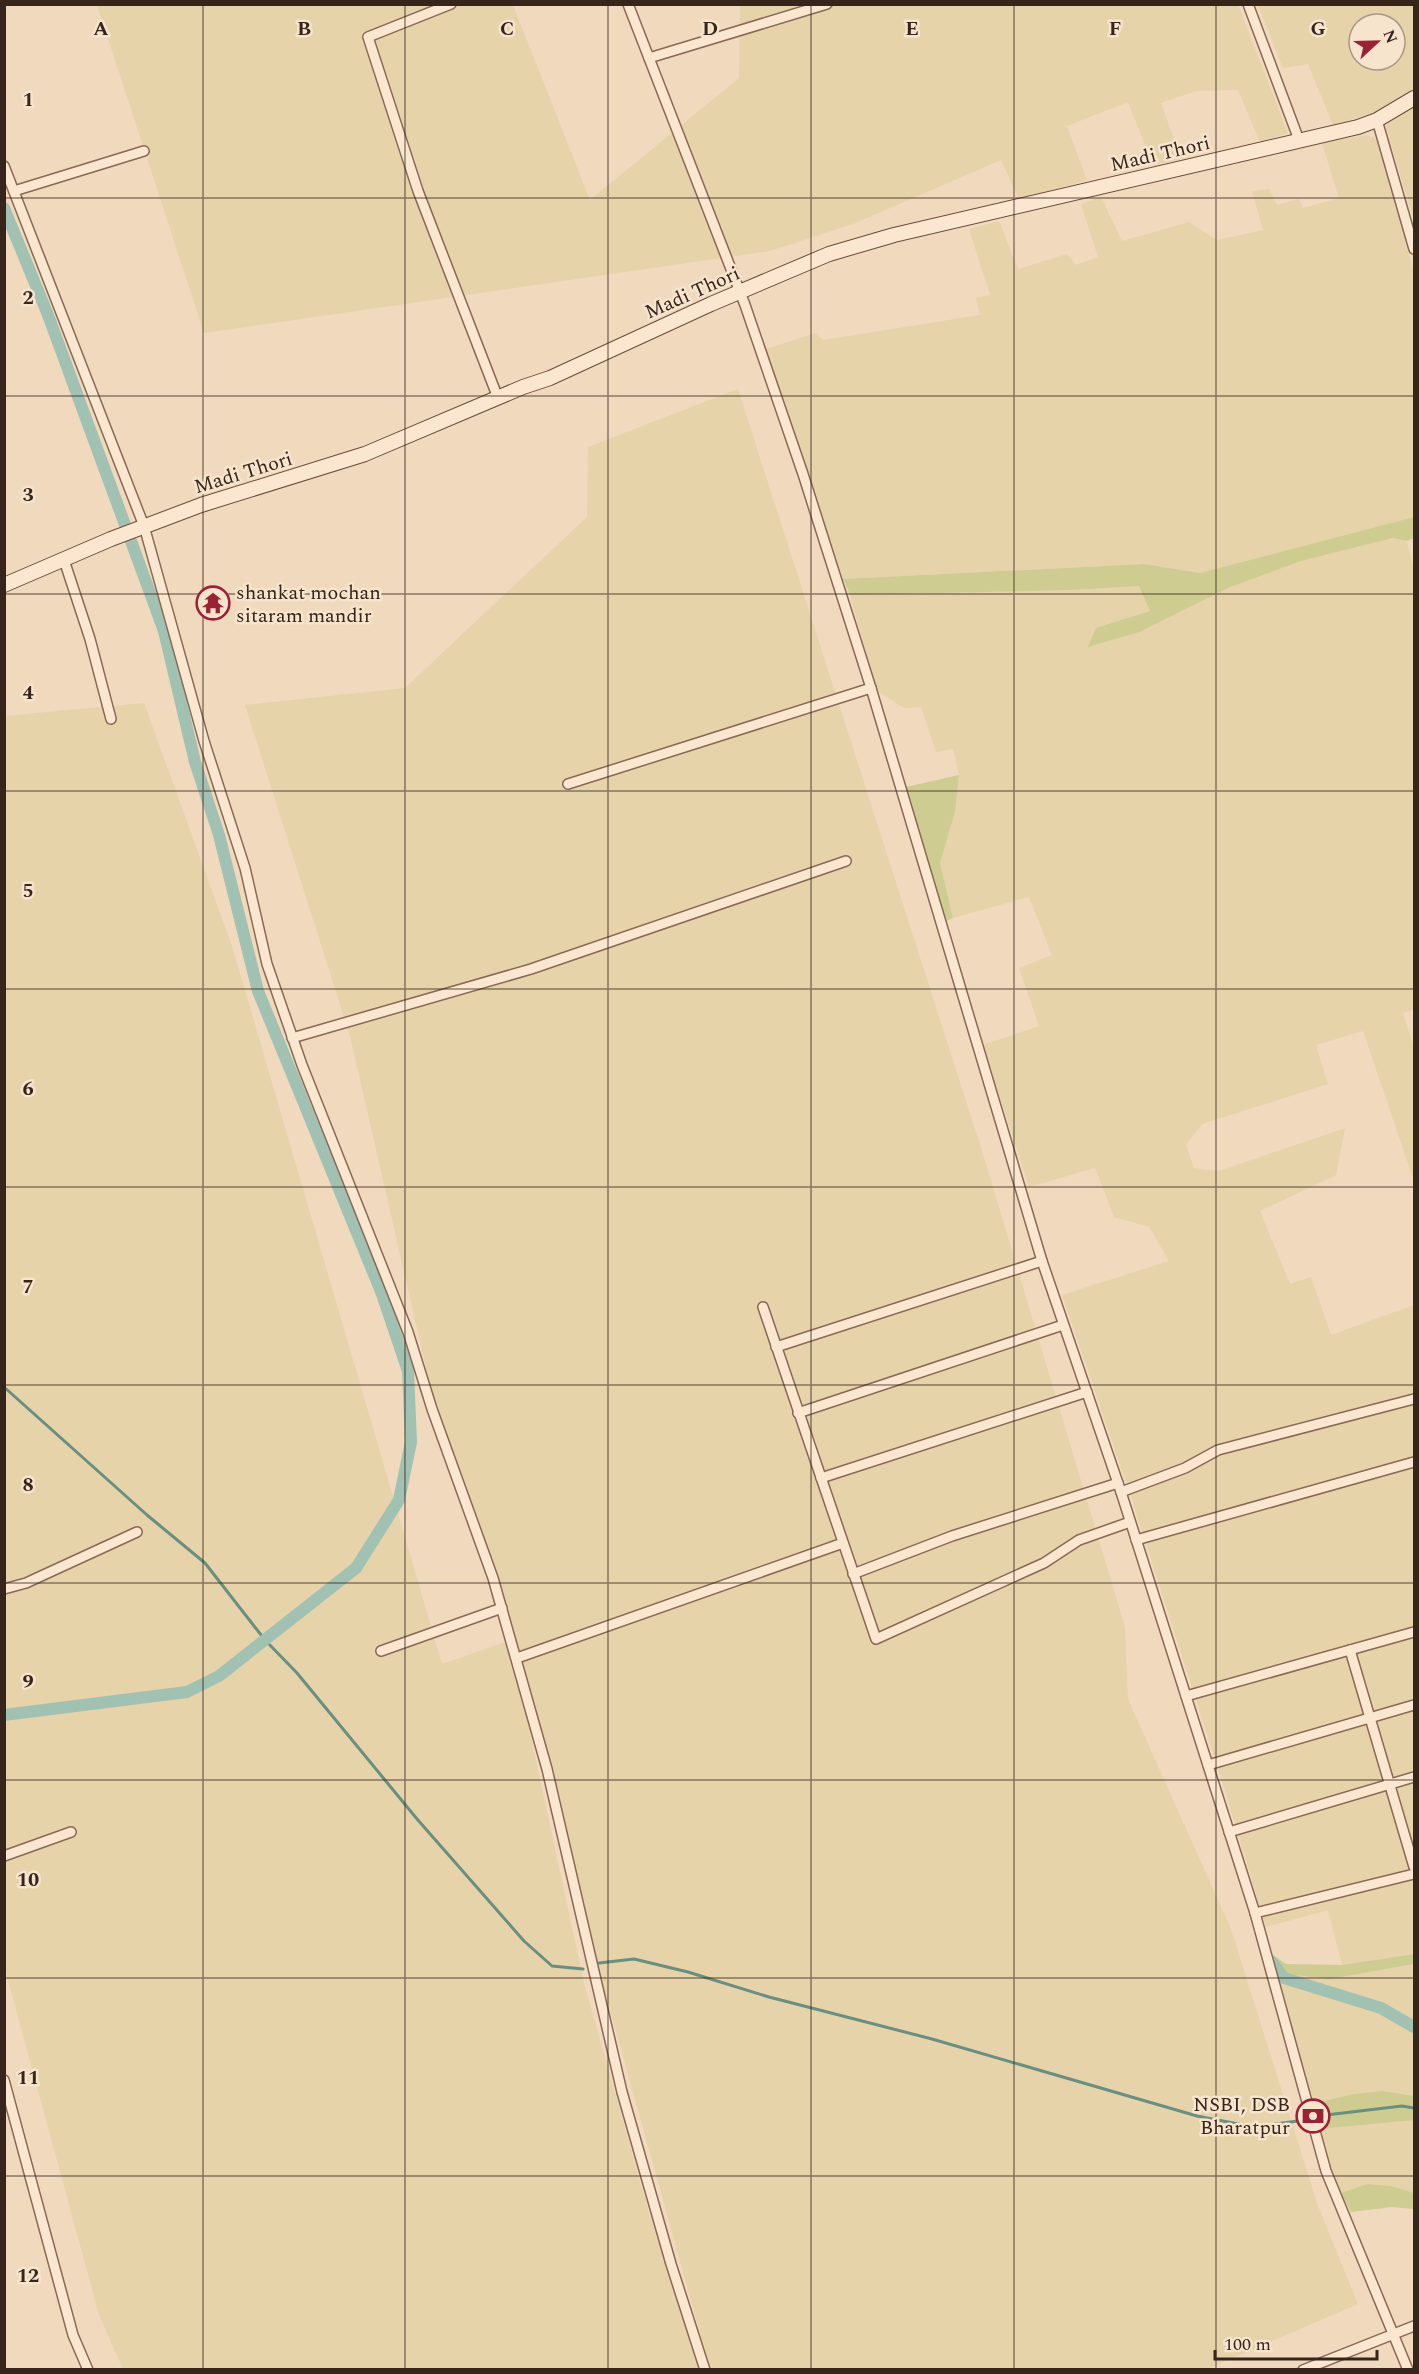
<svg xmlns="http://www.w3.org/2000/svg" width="1419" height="2374" viewBox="0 0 1419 2374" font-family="Spectral,serif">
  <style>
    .farmland { fill: #e6d3aa; fill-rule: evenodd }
    .green { fill: #cecc91 }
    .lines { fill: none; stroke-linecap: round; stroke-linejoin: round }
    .stream { stroke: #688f7f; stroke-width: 3 }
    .canal { stroke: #a1c1b2; stroke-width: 12 }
    .street-casing { stroke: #896855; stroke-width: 12 }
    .secondary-casing { stroke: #6a4a39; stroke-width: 16 }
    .street { stroke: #fbe7d0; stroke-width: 9 }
    .secondary { stroke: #fbe7d0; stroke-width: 14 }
    .grid { fill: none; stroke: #37241b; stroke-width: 1.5; stroke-opacity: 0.55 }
    .labels { text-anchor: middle; stroke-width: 5; stroke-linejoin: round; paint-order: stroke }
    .street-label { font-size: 20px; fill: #37241b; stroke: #f7e4cd }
    .poi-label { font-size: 20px; fill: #37241b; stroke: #f7e4cd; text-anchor: start }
    .grid-label { font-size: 20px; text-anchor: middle; font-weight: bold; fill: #37241b; stroke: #f7e4cd; stroke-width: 5; stroke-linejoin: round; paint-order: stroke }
  </style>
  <rect width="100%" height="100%" fill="#f0d9bd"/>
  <g class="farmland">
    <polygon points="97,5 513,5 590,200 739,78 740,5 1238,5 1288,133 1260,142 1238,90 1196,91 1161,103 1181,159 1153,165 1128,102 1067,126 1087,180 1019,199 1001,160 853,224 770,251 204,333"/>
    <path d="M1258,5H1414V89L1378,111L1333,125L1308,64L1283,68ZM1359,24H1395V60H1359Z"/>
    <polygon points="1414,107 1414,221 1386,127 1389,120"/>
    <polygon points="1367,135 1376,139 1414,272 1414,517 1200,573 1144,564 843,579 766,349 816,333 823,340 980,315 976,298 990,295 969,229 999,221 1018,269 1067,254 1076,265 1098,257 1081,204 1101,197 1122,241 1189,222 1217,240 1263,230 1252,191 1269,189 1277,205 1299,199 1303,208 1339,198 1322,143"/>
    <polygon points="738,389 983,1154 1125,1627 1128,1699 1231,1929 1318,2206 1358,2304 1207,2369 710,2369 594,1952 563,1819 517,1647 435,1407 350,1036 245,705 405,688 587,517 588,447"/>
    <polygon points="1393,538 1407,541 1414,572 1414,1009 1403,1013 1414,1048 1414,1181 1363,1031 1316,1045 1328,1084 1202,1124 1186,1145 1194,1168 1219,1171 1345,1128 1336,1175 1260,1211 1290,1284 1311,1277 1331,1335 1414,1305 1414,1954 1342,1965 1328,1910 1266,1927 1223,1784 1129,1491 1062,1295 1169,1261 1149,1227 1114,1217 1095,1168 1029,1187 983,1045 1039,1026 1019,968 1052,955 1029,897 953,918 940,863 955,812 959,775 953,749 936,752 921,707 904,708 876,690 850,595 1071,590 1139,585 1150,611 1096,628 1228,588 1301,561"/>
    <polygon points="144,703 232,946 442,1664 505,1642 529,1728 584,1983 649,2213 699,2369 123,2369 99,2315 5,1969 4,716"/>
    <polygon points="1414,1964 1414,2096 1383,2091 1353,2094 1312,2104 1278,1973 1330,1979"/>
    <polygon points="1408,2119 1414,2120 1414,2193 1391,2186 1367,2184 1341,2193 1332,2172 1318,2129"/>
  </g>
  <g class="green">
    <polygon points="1414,517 1414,538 1407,541 1393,538 1301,561 1228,588 1139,632 1088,647 1096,628 1150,611 1139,586 1071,590 850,595 843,579 1144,564 1200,573"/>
    <polygon points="959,775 955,812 940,863 953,918 946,921 906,787"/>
    <polygon points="1414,1954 1414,1964 1330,1979 1278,1973 1273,1955 1286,1964 1342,1965"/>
    <polygon points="1383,2091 1414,2096 1414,2120 1318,2129 1312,2104 1353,2094"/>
    <polygon points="1367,2184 1391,2186 1414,2193 1414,2209 1392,2207 1351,2212 1341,2193"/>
  </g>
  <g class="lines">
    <g class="stream">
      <polyline points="4,1387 147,1515 205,1563 265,1640 297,1673 417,1819 524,1941 552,1966 583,1969"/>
      <polyline points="599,1963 634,1959 688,1972 769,1997 932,2039 1197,2116 1254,2127 1305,2120"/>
      <polyline points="1326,2115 1402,2106 1414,2108"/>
    </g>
    <g class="canal">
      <polyline points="4,208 48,315 164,631 195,762 219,835 258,991 382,1294 408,1371 411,1442 399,1500 356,1568 219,1676 187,1692 4,1715"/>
      <polyline points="1272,1962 1284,1978 1381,2008 1414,2027"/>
    </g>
    <g class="street-casing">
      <g id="street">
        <polyline points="451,4 368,37 418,191 498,398"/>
        <polyline points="628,4 745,305 803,474 871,688 1042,1261 1121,1492 1255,1913 1326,2171 1408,2370"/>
        <polyline points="1248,4 1299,140"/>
        <polyline points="649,58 827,4"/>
        <polyline points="1377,120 1414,249"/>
        <polyline points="4,166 144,526 204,741 245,868 267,964 302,1065 408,1332 432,1409 493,1578 547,1769 622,2092 671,2264 705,2370"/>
        <polyline points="14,191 144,151"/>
        <polyline points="64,560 90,639 111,719"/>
        <polyline points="568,784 871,688"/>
        <polyline points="292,1038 531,969 846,861"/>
        <polyline points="763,1307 876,1639 1044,1563 1079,1540 1130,1522"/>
        <polyline points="776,1347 1042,1261"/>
        <polyline points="798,1413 1063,1325"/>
        <polyline points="821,1478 1087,1392"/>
        <polyline points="1121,1492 1185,1468 1218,1450 1414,1399"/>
        <polyline points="1136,1540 1414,1462"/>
        <polyline points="853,1574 952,1536 1118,1483"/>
        <polyline points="4,1589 26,1583 137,1532"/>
        <polyline points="1350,1650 1414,1867"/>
        <polyline points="381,1651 502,1608"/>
        <polyline points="517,1658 843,1543"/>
        <polyline points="1186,1696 1414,1632"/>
        <polyline points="1208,1765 1414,1705"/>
        <polyline points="1229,1832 1414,1777"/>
        <polyline points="4,1856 71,1832"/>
        <polyline points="1255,1913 1414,1874"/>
        <polyline points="4,2080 73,2335 88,2370"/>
        <polyline points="1303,2370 1414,2326"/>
      </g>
    </g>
    <g class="secondary-casing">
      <polyline id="secondary" points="4,585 111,539 201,505 365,454 523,387 550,378 711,304 829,254 894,235 1358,127 1377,120 1414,98"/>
    </g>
    <use href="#street" class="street"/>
    <use href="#secondary" class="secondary"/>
  </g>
  <path class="grid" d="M203,4V2370M405,4V2370M608,4V2370M811,4V2370M1014,4V2370M1216,4V2370M4,198H1414M4,396H1414M4,594H1414M4,791H1414M4,989H1414M4,1187H1414M4,1385H1414M4,1583H1414M4,1780H1414M4,1978H1414M4,2176H1414"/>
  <defs>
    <g id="temple-ring" transform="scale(1.725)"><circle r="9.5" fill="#f7e4cd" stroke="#9b2236" stroke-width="1.5"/><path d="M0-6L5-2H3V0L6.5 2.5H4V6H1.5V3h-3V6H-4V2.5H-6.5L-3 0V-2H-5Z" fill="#9b2236"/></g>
    <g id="bank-ring" transform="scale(1.725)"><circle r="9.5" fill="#f7e4cd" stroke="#9b2236" stroke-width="1.5"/><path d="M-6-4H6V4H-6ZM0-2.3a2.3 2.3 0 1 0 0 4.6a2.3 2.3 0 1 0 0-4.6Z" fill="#9b2236"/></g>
  </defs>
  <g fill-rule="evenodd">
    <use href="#temple-ring" x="213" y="603"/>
    <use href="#bank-ring" x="1313" y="2116"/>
  </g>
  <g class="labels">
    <g class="street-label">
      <text transform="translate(1160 153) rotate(-13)" y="7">Madi Thori</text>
      <text transform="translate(692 292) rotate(-24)" y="7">Madi Thori</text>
      <text transform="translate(243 472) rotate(-17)" y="7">Madi Thori</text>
    </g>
    <g class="poi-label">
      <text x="236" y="599">shankat mochan<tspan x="236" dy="23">sitaram mandir</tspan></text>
      <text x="1290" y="2111" text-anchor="end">NSBI, DSB<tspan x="1290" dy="23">Bharatpur</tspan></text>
    </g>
  </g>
  <g class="grid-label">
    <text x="101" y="35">A</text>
    <text x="304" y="35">B</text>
    <text x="507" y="35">C</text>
    <text x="710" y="35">D</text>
    <text x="912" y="35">E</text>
    <text x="1115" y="35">F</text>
    <text x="1318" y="35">G</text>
    <text x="28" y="106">1</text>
    <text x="28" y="304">2</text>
    <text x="28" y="501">3</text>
    <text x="28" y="699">4</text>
    <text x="28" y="897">5</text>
    <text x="28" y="1095">6</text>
    <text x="28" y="1293">7</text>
    <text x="28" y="1491">8</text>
    <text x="28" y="1688">9</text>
    <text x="28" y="1886">10</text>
    <text x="28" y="2084">11</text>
    <text x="28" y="2282">12</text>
  </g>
  <rect width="1419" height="2374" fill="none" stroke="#37241b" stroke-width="12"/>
  <g transform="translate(1377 42) rotate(68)"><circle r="28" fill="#f7e4cd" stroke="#aa9786" stroke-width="1.5"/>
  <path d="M0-4.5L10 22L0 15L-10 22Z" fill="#9b2236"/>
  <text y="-9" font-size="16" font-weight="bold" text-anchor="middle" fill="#37241b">N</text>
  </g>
  <path d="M1215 2350v9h162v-9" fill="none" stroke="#37241b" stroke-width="3"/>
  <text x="1224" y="2350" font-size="18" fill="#37241b" stroke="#f7e4cd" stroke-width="4.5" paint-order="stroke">100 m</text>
</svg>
